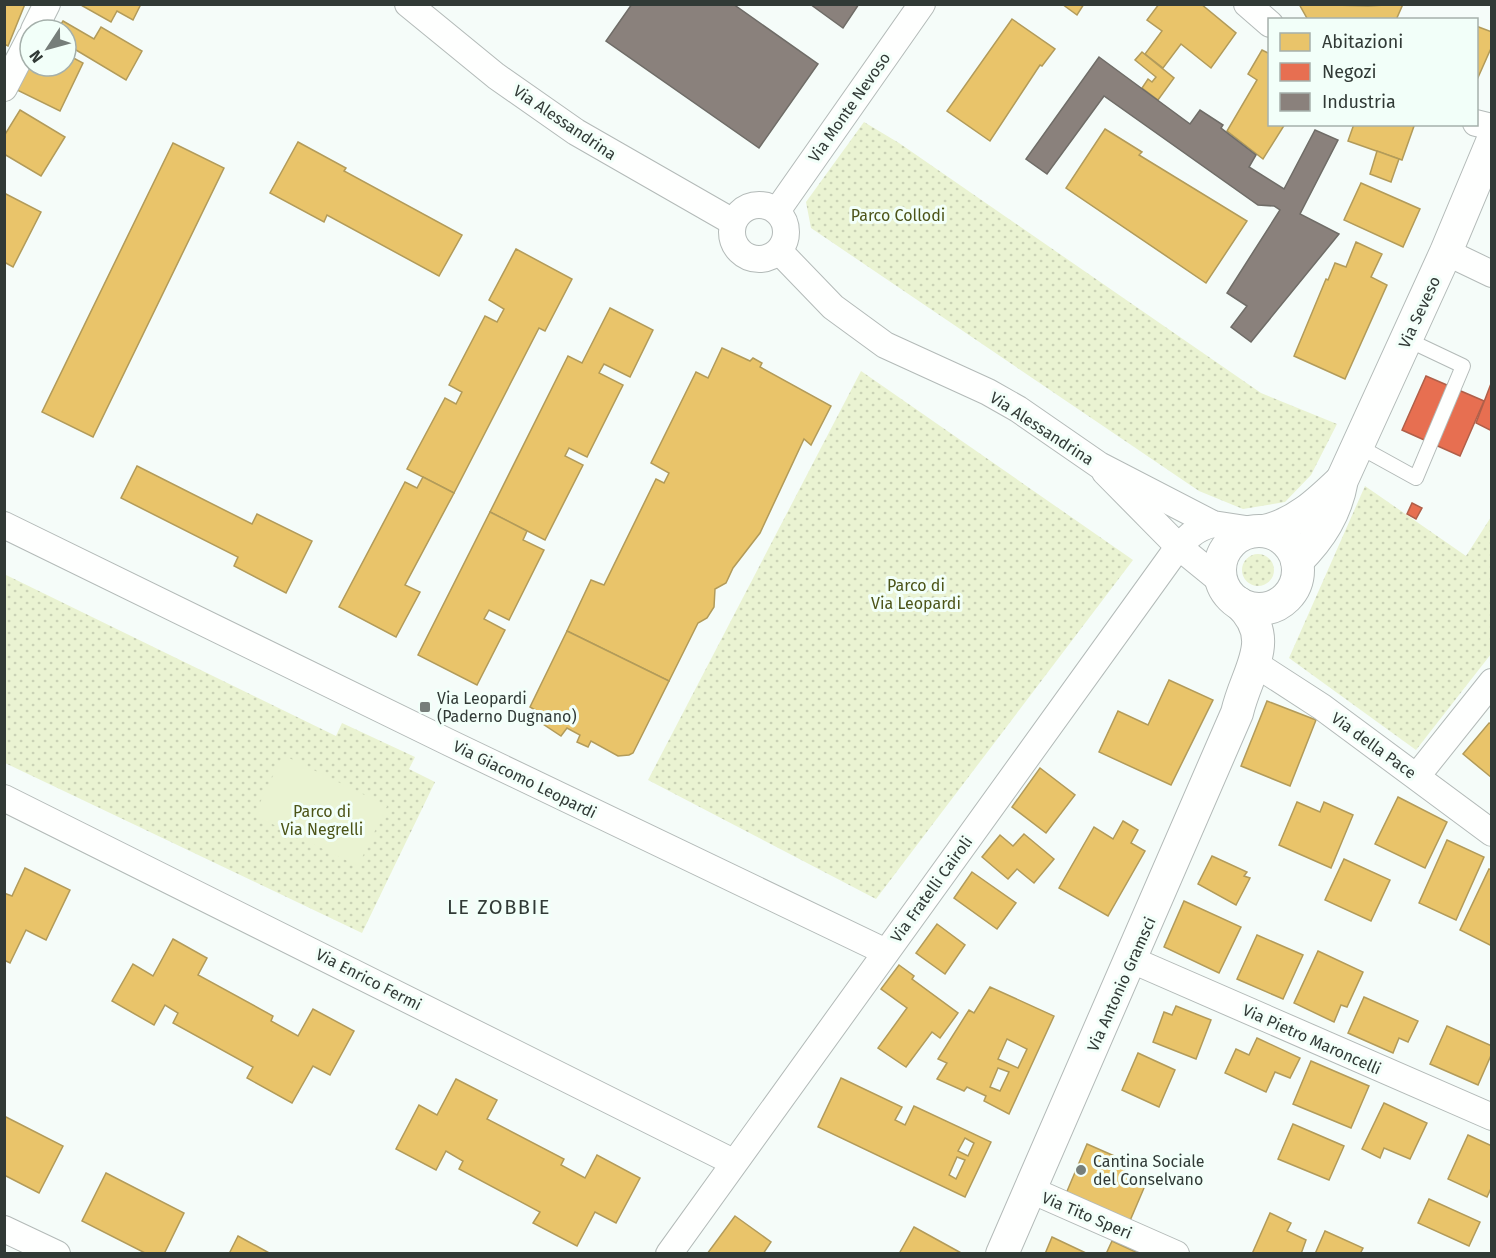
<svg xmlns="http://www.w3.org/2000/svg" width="1496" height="1258" viewBox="0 0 1496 1258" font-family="'Fira Sans',sans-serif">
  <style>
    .green { fill: url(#green-dots) }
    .pitch { fill: #eaf3d2 }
    .homes { fill: #e9c46a; stroke: #b29b5a; stroke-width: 1.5; fill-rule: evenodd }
    .shops { fill: #e76f51; stroke: #b05f49; stroke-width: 1.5 }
    .industry { fill: #8a817c; stroke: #6f6c67; stroke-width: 1.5 }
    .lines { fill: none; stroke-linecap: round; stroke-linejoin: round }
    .service-casing { stroke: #b3bab8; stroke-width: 16 }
    .minor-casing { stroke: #b3bab8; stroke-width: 28 }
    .tertiary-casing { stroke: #b3bab8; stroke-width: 34 }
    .service { stroke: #fefffe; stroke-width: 14 }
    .minor { stroke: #fefffe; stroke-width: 26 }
    .tertiary { stroke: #fefffe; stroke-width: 32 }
    .poi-dot { fill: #767e7a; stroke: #f2fff9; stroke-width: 2 }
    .labels { text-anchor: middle; stroke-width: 6; stroke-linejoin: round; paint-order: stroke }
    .street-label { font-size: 16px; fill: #313a36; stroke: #f2fff9 }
    .park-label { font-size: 16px; fill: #4c5418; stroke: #f2fff9 }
    .poi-label { font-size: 16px; fill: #313a36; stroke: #f2fff9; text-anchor: start }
    .quarter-label { font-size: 20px; letter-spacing: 1.5px; fill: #313a36; stroke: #f2fff9 }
  </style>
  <defs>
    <pattern id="green-dots" width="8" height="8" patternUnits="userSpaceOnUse" patternTransform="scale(1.5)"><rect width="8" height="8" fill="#eaf3d2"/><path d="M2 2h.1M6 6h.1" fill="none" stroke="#c9d1b5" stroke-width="1.8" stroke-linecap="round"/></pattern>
  </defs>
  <rect width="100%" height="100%" fill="#f5fcf9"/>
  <g class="green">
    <polygon points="864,122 899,143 1261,393 1337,424 1311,475 1285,502 1243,509 1199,491 811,228 806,202"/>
    <polygon points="861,371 1133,560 876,899 648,780"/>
    <polygon points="1365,486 1466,556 1491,517 1491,654 1416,750 1289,658"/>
    <circle cx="1258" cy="570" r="16"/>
    <polygon points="4,574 336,736 342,723 415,757 409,769 435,782 362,933 5,763"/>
  </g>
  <polygon class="pitch" points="283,755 387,806 358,866 254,815"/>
  <g class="homes">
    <polygon points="4,4 25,4 8,46 4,44"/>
    <polygon points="79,4 141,4 133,20 117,11 111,22"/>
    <polygon points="1062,4 1084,4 1077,15"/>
    <polygon points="1159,4 1201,4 1236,33 1211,68 1181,44 1163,68 1145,54 1162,31 1147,20"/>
    <polygon points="1299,4 1368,6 1403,4 1396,20 1308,20"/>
    <polygon points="1012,19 1055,49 1042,66 1040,65 990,141 947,111"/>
    <polygon points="63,21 94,39 101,27 142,51 126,80 66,44 66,30 57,30"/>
    <polygon points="1476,26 1492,32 1492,46 1476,82"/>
    <polygon points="1262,50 1270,54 1270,124 1285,124 1263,159 1227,131 1257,80 1248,74"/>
    <polygon points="1142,52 1174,78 1158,100 1142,88 1148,79 1152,82 1156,77 1135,60"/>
    <polygon points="66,54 83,63 60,111 15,89 30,59 30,66 66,66"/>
    <polygon points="20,110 65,137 41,176 4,154 4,136"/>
    <polygon points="1354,124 1410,124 1414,126 1402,160 1348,141"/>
    <polygon points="1105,129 1142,152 1139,155 1247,221 1206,283 1066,188"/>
    <polygon points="298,142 346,168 344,171 462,235 439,276 327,215 324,222 270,193"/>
    <polygon points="173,143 224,168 93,437 42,412"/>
    <polygon points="1377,151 1399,159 1391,182 1370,174"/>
    <polygon points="1361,183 1420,209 1403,247 1344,220"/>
    <polygon points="4,193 41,212 13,267 4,262"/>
    <polygon points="1356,242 1382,254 1371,277 1387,285 1345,379 1294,356 1326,279 1328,280 1335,263 1346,267"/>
    <polygon points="516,249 572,279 545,331 539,328 454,493 407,469 445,398 456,404 462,392 449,385 485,316 497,322 504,309 489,300"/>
    <polygon points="610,308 653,330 630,377 604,364 599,373 623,385 587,457 569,448 565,456 583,465 545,540 490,512 568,356 582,363"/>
    <polygon points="722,348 750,361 753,358 762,363 760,367 831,406 811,445 804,439 760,533 733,568 726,583 715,589 714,607 707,618 698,623 669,681 567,631 591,580 604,585 656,479 664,483 669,473 651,463 696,372 708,378"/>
    <polygon points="137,466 252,524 257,514 312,541 286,593 234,566 238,557 121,498"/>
    <polygon points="423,477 454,493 405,585 420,592 396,637 339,607 405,482 417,488"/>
    <polygon points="490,512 527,531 523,540 544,550 509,620 489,610 484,619 505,630 477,685 418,655"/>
    <polygon points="567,631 669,681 633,753 629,755 618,756 591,741 588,747 577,742 580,735 567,728 561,736 543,724 548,718 530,707"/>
    <polygon points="1169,680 1213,700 1171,785 1099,752 1118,711 1148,725"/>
    <polygon points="1267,701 1316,720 1290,786 1241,766"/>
    <polygon points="1489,723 1492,724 1492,778 1463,754"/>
    <polygon points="1040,768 1075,795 1046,833 1012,807"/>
    <polygon points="1398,797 1447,822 1425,868 1375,844"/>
    <polygon points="1297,802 1320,812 1324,802 1353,815 1331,868 1279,845"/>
    <polygon points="1123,821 1138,830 1131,843 1145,851 1108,916 1059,888 1094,827 1113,839"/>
    <polygon points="1024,834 1054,859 1034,883 1017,869 1008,879 982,857 1000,835 1013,846"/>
    <polygon points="1447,840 1484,857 1456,920 1419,903"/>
    <polygon points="1212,856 1247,872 1244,876 1250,878 1236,905 1198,884"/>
    <polygon points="1344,859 1390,880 1371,921 1325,900"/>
    <polygon points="25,868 70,890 46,940 26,930 10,963 4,960 4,893 12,896"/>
    <polygon points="1489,869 1492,870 1492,946 1460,930"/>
    <polygon points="972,872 1016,903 997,929 954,898"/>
    <polygon points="1184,901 1241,927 1219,973 1164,947"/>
    <polygon points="937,924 965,945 945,974 916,953"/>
    <polygon points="1257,935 1303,955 1283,999 1237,979"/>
    <polygon points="173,939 207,958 198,975 273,1016 271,1021 298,1036 313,1009 354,1031 330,1075 313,1066 292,1103 247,1078 253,1067 173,1023 178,1013 165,1005 154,1025 112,1001 133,964 153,976"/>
    <polygon points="1318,951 1363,972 1347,1007 1341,1005 1334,1022 1294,1003"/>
    <polygon points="899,965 914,976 912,979 958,1013 940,1038 932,1032 906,1067 878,1048 907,1008 881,989"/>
    <path d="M990,987L1054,1016L1009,1114L984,1101L986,1096L967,1087L964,1091L937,1079L947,1063L938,1059L969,1010L974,1013ZM1007,1039L1027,1049L1018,1068L998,1059ZM998,1068L1009,1072L1000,1091L990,1087Z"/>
    <polygon points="1364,997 1418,1021 1408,1042 1399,1038 1393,1053 1348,1033"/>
    <polygon points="1176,1006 1211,1020 1196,1059 1153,1042 1164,1012 1172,1015"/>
    <polygon points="1447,1026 1492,1046 1492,1053 1478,1085 1430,1064"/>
    <polygon points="1257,1038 1300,1058 1290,1078 1275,1072 1266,1092 1225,1073 1236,1049 1249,1055"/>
    <polygon points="1138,1053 1175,1070 1159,1107 1122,1090"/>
    <polygon points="1311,1061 1369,1086 1351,1128 1293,1104"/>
    <path d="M841,1078L902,1107L895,1120L905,1125L914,1106L991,1142L965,1197L818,1127ZM965,1138L974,1143L968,1156L958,1151ZM957,1157L965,1160L956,1179L949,1175Z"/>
    <polygon points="456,1079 497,1100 487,1119 564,1159 561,1165 585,1178 597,1155 640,1178 616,1223 595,1212 577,1246 533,1223 540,1212 459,1169 463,1161 446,1151 436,1170 396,1149 419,1105 437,1115"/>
    <polygon points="1384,1103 1427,1123 1410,1159 1384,1148 1380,1158 1362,1149"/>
    <polygon points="4,1116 63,1146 39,1193 4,1175"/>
    <polygon points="1293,1124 1344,1146 1329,1180 1278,1159"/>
    <polygon points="1468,1135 1492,1146 1492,1186 1487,1197 1448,1179"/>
    <polygon points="1087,1144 1128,1162 1124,1172 1147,1181 1129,1223 1065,1196"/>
    <polygon points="106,1173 184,1213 164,1254 147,1254 82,1221"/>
    <polygon points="1429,1199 1480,1222 1469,1246 1418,1223"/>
    <polygon points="1270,1213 1291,1223 1287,1231 1306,1240 1301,1254 1252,1254"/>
    <polygon points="735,1216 771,1242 763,1254 707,1254"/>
    <polygon points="914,1227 963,1254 899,1254"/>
    <polygon points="1325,1231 1363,1248 1360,1254 1315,1254"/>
    <polygon points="238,1236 271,1254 229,1254"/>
    <polygon points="1052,1237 1088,1254 1045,1254"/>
    <polygon points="1112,1241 1140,1254 1106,1254"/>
  </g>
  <g class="shops">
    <polygon points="1426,376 1484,401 1460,456 1402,430"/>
    <polygon points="1492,381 1492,426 1490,430 1476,423"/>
    <polygon points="1412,503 1422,508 1416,519 1407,514"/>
  </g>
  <g class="industry">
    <polygon points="632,4 733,4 818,64 759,148 606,41"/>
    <polygon points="810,4 859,4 843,28"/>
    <polygon points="1099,57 1190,124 1200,110 1223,125 1221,128 1256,155 1249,167 1284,189 1315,130 1338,140 1300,214 1339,234 1251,342 1231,327 1247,306 1227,293 1280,210 1274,206 1258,205 1104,96 1047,174 1026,159"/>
  </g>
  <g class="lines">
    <g class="service-casing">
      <polyline id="service" points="1358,446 1416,478 1463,366 1406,339"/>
    </g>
    <g class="minor-casing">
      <g id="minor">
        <polyline points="408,4 496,76 576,132 733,222"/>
        <polyline points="1247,4 1270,24"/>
        <polyline points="34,30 47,4"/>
        <polyline points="4,88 30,38"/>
        <polyline points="1476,123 1492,127"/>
        <circle cx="759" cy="232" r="27"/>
        <polyline points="777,211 922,4"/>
        <polyline points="779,251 833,307 885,345 988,392 1018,409 1099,465 1213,524 1259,531"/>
        <polyline points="1446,252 1492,274"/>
        <polyline points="1105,472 1179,547 1222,582"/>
        <polyline points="4,525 450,743 886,952"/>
        <polyline points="1254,663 1322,707 1492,833"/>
        <polyline points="1417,776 1492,682"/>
        <polyline points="4,798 733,1162"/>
        <polyline points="1132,960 1492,1117"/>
        <polyline points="1031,1190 1176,1254"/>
        <polyline points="4,1229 57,1254"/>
        <path d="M669,1254L1171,557C1184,541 1192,529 1213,524"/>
      </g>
    </g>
    <g class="tertiary-casing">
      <g id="tertiary">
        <path d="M1264,531C1296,524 1318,503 1341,481"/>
        <circle cx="1259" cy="570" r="39"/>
        <path d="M1297,561C1321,537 1336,513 1342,480L1446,252L1492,142"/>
        <path d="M1002,1254L1237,713C1247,669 1278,640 1239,603"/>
      </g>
    </g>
    <use href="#service" class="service"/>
    <use href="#minor" class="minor"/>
    <use href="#tertiary" class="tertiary"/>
  </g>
  <g class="poi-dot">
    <rect x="419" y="701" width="12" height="12" rx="3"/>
    <circle cx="1081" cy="1170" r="6"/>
  </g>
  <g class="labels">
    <g class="street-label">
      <text transform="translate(849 107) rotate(-55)" y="6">Via Monte Nevoso</text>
      <text transform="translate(565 122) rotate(34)" y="6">Via Alessandrina</text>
      <text transform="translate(1419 312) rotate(-65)" y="6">Via Seveso</text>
      <text transform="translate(1042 428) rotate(33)" y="6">Via Alessandrina</text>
      <text transform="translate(1374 745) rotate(36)" y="6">Via della Pace</text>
      <text transform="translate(525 779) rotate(26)" y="6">Via Giacomo Leopardi</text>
      <text transform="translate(931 889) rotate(-54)" y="6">Via Fratelli Cairoli</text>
      <text transform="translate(369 979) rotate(27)" y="6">Via Enrico Fermi</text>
      <text transform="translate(1121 984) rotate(-66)" y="6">Via Antonio Gramsci</text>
      <text transform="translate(1312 1039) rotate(24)" y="6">Via Pietro Maroncelli</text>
      <text transform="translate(1087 1215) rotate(23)" y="6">Via Tito Speri</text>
    </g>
    <g class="park-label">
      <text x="898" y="221">Parco Collodi</text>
      <text x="916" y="591">Parco di<tspan x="916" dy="18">Via Leopardi</tspan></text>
      <text x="322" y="817">Parco di<tspan x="322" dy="18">Via Negrelli</tspan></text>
    </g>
    <g class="poi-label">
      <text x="437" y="704">Via Leopardi<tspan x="437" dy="18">(Paderno Dugnano)</tspan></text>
      <text x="1093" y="1167">Cantina Sociale<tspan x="1093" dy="18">del Conselvano</tspan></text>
    </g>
    <g class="quarter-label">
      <text x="499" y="914">LE ZOBBIE</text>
    </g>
  </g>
  <rect width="1496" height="1258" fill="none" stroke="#313a36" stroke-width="12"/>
  <rect x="1268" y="18" width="210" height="108" fill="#f2fff9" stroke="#a5b0ab" stroke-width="1.5"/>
  <rect x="1280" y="33" width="30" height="18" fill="#e9c46a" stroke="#a5b0ab" stroke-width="1.5"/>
  <text x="1322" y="48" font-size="18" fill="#313a36">Abitazioni</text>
  <rect x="1280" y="63" width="30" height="18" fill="#e76f51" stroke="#a5b0ab" stroke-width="1.5"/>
  <text x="1322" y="78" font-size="18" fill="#313a36">Negozi</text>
  <rect x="1280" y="93" width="30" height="18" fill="#8a817c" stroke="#a5b0ab" stroke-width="1.5"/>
  <text x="1322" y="108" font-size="18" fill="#313a36">Industria</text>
  <g transform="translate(48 48) rotate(234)"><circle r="28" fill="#f2fff9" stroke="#a5b0ab" stroke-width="1.5"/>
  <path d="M0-4.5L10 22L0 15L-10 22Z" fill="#767e7a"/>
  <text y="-9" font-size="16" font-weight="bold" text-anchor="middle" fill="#313a36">N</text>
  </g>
</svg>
